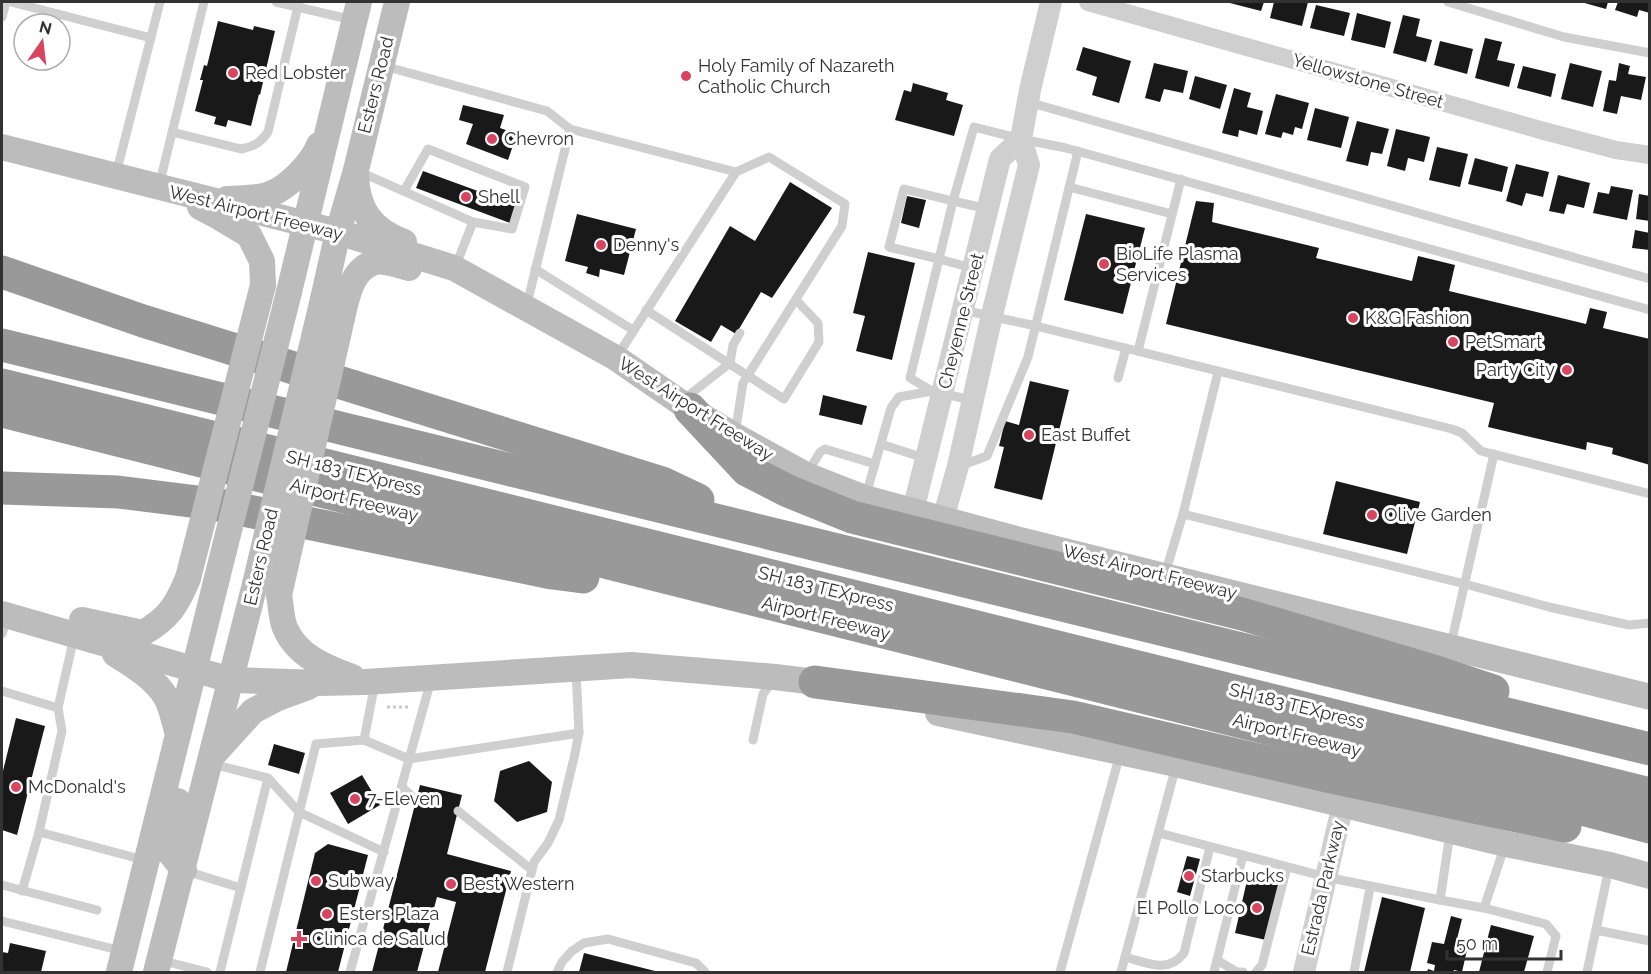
<svg xmlns="http://www.w3.org/2000/svg" width="1651" height="974" viewBox="0 0 1651 974" font-family="Raleway,sans-serif">
  <style>
    .building { fill: #191919 }
    .lines { fill: none; stroke-linecap: round; stroke-linejoin: round }
    .path { stroke: #c9c9c9; stroke-width: 3; stroke-dasharray: 3 3; stroke-linecap: butt }
    .service { stroke: #cfcfcf; stroke-width: 9 }
    .minor { stroke: #cfcfcf; stroke-width: 18 }
    .tertiary { stroke: #cfcfcf; stroke-width: 22 }
    .secondary { stroke: #bcbcbc; stroke-width: 26 }
    .motorway { stroke: #999; stroke-width: 33 }
    .secondary-bridge { stroke: #bcbcbc; stroke-width: 26 }
    .poi-dot { fill: #d84560; stroke: #fff; stroke-width: 2 }
    .labels { text-anchor: middle; stroke-width: 6; stroke-linejoin: round; paint-order: stroke }
    .poi-label { font-size: 18px; fill: #323232; stroke: #fff; text-anchor: start }
    .street-label { font-size: 18px; fill: #323232; stroke: #fff }
  </style>
  <rect width="100%" height="100%" fill="#fff"/>
  <g class="building">
    <polygon points="1226,2 1264,2 1261,11"/>
    <polygon points="1274,2 1308,2 1302,26 1270,18"/>
    <polygon points="1581,2 1608,2 1606,9"/>
    <polygon points="1618,2 1650,2 1650,13 1639,10 1637,17 1615,10"/>
    <polygon points="1316,5 1350,13 1344,36 1310,28"/>
    <polygon points="1357,13 1391,22 1385,48 1351,40"/>
    <polygon points="1403,15 1420,19 1416,36 1432,40 1426,62 1393,53"/>
    <polygon points="218,21 253,30 254,26 275,31 260,95 259,94 251,126 228,120 226,127 214,124 216,117 195,111 203,80 200,80 204,65 207,66"/>
    <polygon points="1485,38 1502,42 1497,60 1515,64 1509,87 1475,78"/>
    <polygon points="1440,41 1473,49 1467,74 1434,65"/>
    <polygon points="1083,47 1131,61 1119,103 1092,95 1097,77 1076,70"/>
    <polygon points="1154,63 1188,71 1183,93 1164,89 1160,102 1145,98"/>
    <polygon points="1570,63 1602,71 1593,107 1561,99"/>
    <polygon points="1619,63 1630,66 1628,74 1646,77 1641,100 1621,96 1617,114 1603,111 1609,80 1616,81"/>
    <polygon points="1523,66 1556,74 1551,97 1517,88"/>
    <polygon points="1195,76 1227,85 1220,109 1189,99"/>
    <polygon points="913,83 948,93 946,100 963,105 954,136 895,120 904,90 911,92"/>
    <polygon points="1234,88 1251,93 1247,107 1263,111 1257,135 1239,130 1238,137 1222,133"/>
    <polygon points="1276,94 1309,103 1302,129 1295,127 1293,135 1283,132 1281,138 1265,134"/>
    <polygon points="463,105 504,115 500,128 517,134 508,160 466,144 473,124 459,120"/>
    <polygon points="1315,108 1349,117 1341,148 1307,140"/>
    <polygon points="1357,121 1389,129 1382,154 1371,152 1368,166 1346,161"/>
    <polygon points="1396,129 1430,137 1424,162 1408,158 1405,171 1387,166"/>
    <polygon points="1437,147 1468,154 1460,187 1429,180"/>
    <polygon points="1475,158 1508,167 1502,192 1468,184"/>
    <polygon points="1516,164 1549,172 1543,197 1526,193 1522,206 1506,201"/>
    <polygon points="423,171 516,205 510,223 416,188"/>
    <polygon points="1558,175 1590,183 1584,208 1567,204 1564,214 1549,211"/>
    <polygon points="790,182 832,208 772,298 761,292 736,334 721,325 711,342 675,321 730,226 755,241"/>
    <polygon points="1611,186 1633,190 1627,220 1593,213 1598,192 1609,194"/>
    <polygon points="1639,194 1650,196 1650,221 1636,219"/>
    <polygon points="907,196 926,200 919,228 901,223"/>
    <polygon points="1196,201 1214,203 1212,222 1319,248 1316,258 1412,281 1418,256 1455,265 1449,291 1586,324 1590,308 1607,312 1603,328 1650,339 1650,465 1612,454 1613,448 1587,442 1586,450 1488,427 1494,403 1166,324"/>
    <polygon points="577,214 636,229 624,275 600,269 599,277 586,273 588,267 565,261"/>
    <polygon points="1086,214 1145,228 1123,314 1064,300"/>
    <polygon points="1635,230 1650,233 1650,250 1632,248"/>
    <polygon points="868,252 915,263 892,360 856,351 865,316 853,313"/>
    <polygon points="1030,381 1069,390 1042,500 994,488 1004,447 999,446 1005,421 1019,425"/>
    <polygon points="823,395 867,406 862,425 819,415"/>
    <polygon points="1336,481 1420,502 1407,554 1323,534"/>
    <polygon points="16,718 45,726 17,835 2,830 2,775"/>
    <polygon points="274,744 305,753 299,774 268,765"/>
    <polygon points="529,761 552,782 547,812 517,822 494,801 500,771"/>
    <polygon points="362,775 380,805 348,824 330,793"/>
    <polygon points="420,785 462,795 447,854 511,871 485,972 438,972 456,902 437,897 417,972 372,972"/>
    <polygon points="328,844 368,855 338,972 286,972 315,853"/>
    <polygon points="1187,856 1200,859 1190,896 1177,892"/>
    <polygon points="1248,876 1279,883 1266,940 1235,933"/>
    <polygon points="1382,897 1425,908 1410,972 1364,972"/>
    <polygon points="1451,916 1462,919 1455,947 1467,950 1462,972 1454,970 1453,972 1427,972 1428,969 1434,971 1435,965 1427,963 1432,942 1444,944"/>
    <polygon points="1491,925 1534,936 1524,972 1479,972"/>
    <polygon points="10,943 46,951 41,972 2,972 2,952 8,953"/>
    <polygon points="584,953 659,972 579,972"/>
  </g>
  <g class="lines">
    <polyline class="path" points="387,707 408,707"/>
    <g class="service">
      <polyline points="11,2 151,38"/>
      <polyline points="276,2 353,20"/>
      <polyline points="1448,2 1564,37 1650,53"/>
      <polyline points="2,17 6,2"/>
      <polyline points="384,66 547,111 570,129"/>
      <polyline points="1028,102 1650,279"/>
      <path d="M172,132L241,149C255,146 260,143 268,132L299,2"/>
      <polyline points="358,171 473,222 456,265"/>
      <polyline points="116,174 160,2"/>
      <polyline points="159,186 204,2"/>
      <polyline points="1069,187 1172,214"/>
      <polyline points="404,191 428,149 525,187 512,229 473,222"/>
      <polyline points="972,268 939,259 953,201 988,209"/>
      <polyline points="535,269 633,330"/>
      <polyline points="527,304 570,129 736,172"/>
      <polyline points="646,310 784,399 819,342 818,323 796,300"/>
      <polyline points="963,310 1036,326 1452,429 1462,433 1481,451 1650,494"/>
      <polyline points="1138,351 1181,179"/>
      <polyline points="616,358 736,172 769,157 845,204 842,226 743,383 735,434"/>
      <polyline points="1118,378 1126,348"/>
      <polyline points="932,391 910,378 939,259 889,247 904,189 953,201 974,127 1021,139 1066,148 1650,310"/>
      <polyline points="684,399 730,363 733,345 740,333"/>
      <polyline points="881,444 924,458"/>
      <polyline points="960,466 987,456 1028,357 1078,151"/>
      <polyline points="807,474 820,452 825,449 875,464"/>
      <polyline points="866,495 891,408 899,397 932,391 971,400"/>
      <polyline points="1183,514 1465,584 1549,607 1629,625 1650,623"/>
      <polyline points="1165,574 1183,514 1218,372"/>
      <polyline points="2,634 8,616"/>
      <polyline points="1451,644 1494,454"/>
      <polyline points="2,691 58,708 62,731 39,832 22,891"/>
      <polyline points="58,708 74,637"/>
      <polyline points="364,740 375,683"/>
      <polyline points="753,740 763,694 774,679"/>
      <polyline points="212,764 268,778 299,812 384,852"/>
      <polyline points="402,787 416,800"/>
      <polyline points="458,811 532,870"/>
      <polyline points="39,832 144,860"/>
      <polyline points="1159,833 1326,877 1440,900 1450,833"/>
      <polyline points="1505,845 1484,908 1546,924 1556,936 1547,972"/>
      <polyline points="186,871 241,888"/>
      <polyline points="2,885 97,910"/>
      <polyline points="1440,900 1484,908"/>
      <polyline points="2,921 122,951"/>
      <polyline points="1596,930 1650,941"/>
      <path d="M1125,957C1148,963 1168,974 1184,953L1210,847"/>
      <polyline points="160,960 207,972"/>
      <polyline points="1217,960 1237,972 1243,972"/>
      <polyline points="220,972 268,778"/>
      <polyline points="260,972 316,744 364,740 409,759 579,733"/>
      <polyline points="350,972 431,680"/>
      <polyline points="507,972 534,862 548,843 559,820 574,758 579,733 576,670"/>
      <polyline points="557,972 562,962 572,951 584,943 608,939 696,963 705,972"/>
      <polyline points="1060,972 1120,754"/>
      <polyline points="1121,972 1176,766"/>
      <polyline points="1214,972 1243,855"/>
      <polyline points="1256,972 1262,965 1287,867"/>
      <polyline points="1354,972 1370,888"/>
      <polyline points="1587,972 1609,868"/>
    </g>
    <polyline class="minor" points="1088,2 1544,131 1616,150 1650,155"/>
    <g class="tertiary">
      <polyline points="913,511 1000,159 1021,139"/>
      <polyline points="943,519 958,466 992,315 1029,165 1021,139 1030,90 1051,2"/>
      <polyline points="1304,972 1343,804"/>
    </g>
    <g class="secondary">
      <polyline points="2,147 338,232 454,268 616,358 690,409 735,436 806,475 865,498 1016,539 1650,697"/>
      <path d="M356,175C357,210 372,230 404,242"/>
      <path d="M227,199C240,198 258,199 270,194C288,188 312,163 319,145"/>
      <polyline points="200,207 219,217 249,235 262,261 263,285"/>
      <polyline points="289,292 359,2"/>
      <polyline points="323,299 338,232 356,170 397,2"/>
      <path d="M342,318C347,297 351,269 375,262C385,260 400,266 409,268"/>
      <path d="M279,595C281,605 281,618 285,628C297,656 325,667 352,677"/>
      <polyline points="2,614 231,680 319,683 365,682 631,665 775,677 815,682 833,687"/>
      <path d="M82,620L143,633C169,618 177,605 188,578"/>
      <path d="M115,654C134,666 154,678 166,697C172,708 174,722 178,734"/>
      <polyline points="938,713 1176,764 1506,844 1610,865 1650,876"/>
      <polyline points="213,755 253,711 278,698 308,687"/>
      <polyline points="178,801 170,853 184,870"/>
      <polyline points="119,972 217,578"/>
      <polyline points="156,972 255,584"/>
    </g>
    <g class="motorway">
      <polyline points="2,272 143,321 662,483 698,500"/>
      <path d="M2,345C551,480 1100,614 1650,749"/>
      <polyline points="2,385 1650,794"/>
      <polyline points="690,409 747,470 788,491 852,517 1242,614 1430,670 1493,691"/>
      <polyline points="2,411 1454,775 1650,827"/>
      <polyline points="2,488 118,492 214,504 552,573 583,577"/>
      <polyline points="815,682 1073,717 1331,777 1565,826"/>
    </g>
    <g class="secondary-bridge">
      <polyline points="188,578 263,285"/>
      <polyline points="217,578 289,292"/>
      <polyline points="255,584 323,299"/>
      <polyline points="279,595 342,318"/>
    </g>
  </g>
  <g class="poi-dot">
    <circle cx="233" cy="73" r="6"/>
    <circle cx="686" cy="76" r="6"/>
    <circle cx="492" cy="139" r="6"/>
    <circle cx="466" cy="197" r="6"/>
    <circle cx="601" cy="245" r="6"/>
    <circle cx="1104" cy="264" r="6"/>
    <circle cx="1353" cy="318" r="6"/>
    <circle cx="1453" cy="342" r="6"/>
    <circle cx="1567" cy="370" r="6"/>
    <circle cx="1029" cy="435" r="6"/>
    <circle cx="1372" cy="515" r="6"/>
    <circle cx="16" cy="787" r="6"/>
    <circle cx="355" cy="799" r="6"/>
    <circle cx="1189" cy="876" r="6"/>
    <circle cx="316" cy="881" r="6"/>
    <circle cx="451" cy="884" r="6"/>
    <circle cx="1257" cy="908" r="6"/>
    <circle cx="327" cy="914" r="6"/>
    <path d="M296 930h6v6h6v6h-6v6h-6v-6h-6v-6h6z"/>
  </g>
  <g class="labels">
    <g class="poi-label">
      <text x="698" y="72">Holy Family of Nazareth<tspan x="698" dy="21">Catholic Church</tspan></text>
      <text x="245" y="79">Red Lobster</text>
      <text x="504" y="145">Chevron</text>
      <text x="478" y="203">Shell</text>
      <text x="613" y="251">Denny's</text>
      <text x="1116" y="260">BioLife Plasma<tspan x="1116" dy="21">Services</tspan></text>
      <text x="1365" y="324">K&amp;G Fashion</text>
      <text x="1465" y="348">PetSmart</text>
      <text x="1555" y="376" text-anchor="end">Party City</text>
      <text x="1041" y="441">East Buffet</text>
      <text x="1384" y="521">Olive Garden</text>
      <text x="28" y="793">McDonald's</text>
      <text x="367" y="805">7-Eleven</text>
      <text x="1201" y="882">Starbucks</text>
      <text x="328" y="887">Subway</text>
      <text x="463" y="890">Best Western</text>
      <text x="1245" y="914" text-anchor="end">El Pollo Loco</text>
      <text x="339" y="920">Esters Plaza</text>
      <text x="312" y="945">Clinica de Salud</text>
    </g>
    <g class="street-label">
      <text transform="translate(1368 81) rotate(16)" y="6">Yellowstone Street</text>
      <text transform="translate(376 85) rotate(-76)" y="6">Esters Road</text>
      <text transform="translate(256 213) rotate(14)" y="6">West Airport Freeway</text>
      <text transform="translate(961 321) rotate(-76)" y="6">Cheyenne Street</text>
      <text transform="translate(696 409) rotate(32)" y="6">West Airport Freeway</text>
      <text transform="translate(354 473) rotate(14)" y="6">SH 183 TEXpress</text>
      <text transform="translate(354 500) rotate(14)" y="6">Airport Freeway</text>
      <text transform="translate(261 557) rotate(-77)" y="6">Esters Road</text>
      <text transform="translate(1150 572) rotate(14)" y="6">West Airport Freeway</text>
      <text transform="translate(826 589) rotate(14)" y="6">SH 183 TEXpress</text>
      <text transform="translate(826 618) rotate(14)" y="6">Airport Freeway</text>
      <text transform="translate(1297 706) rotate(14)" y="6">SH 183 TEXpress</text>
      <text transform="translate(1297 735) rotate(14)" y="6">Airport Freeway</text>
      <text transform="translate(1323 888) rotate(-77)" y="6">Estrada Parkway</text>
    </g>
  </g>
  <rect width="1651" height="974" fill="none" stroke="#323232" stroke-width="6"/>
  <g transform="translate(42 42) rotate(14)"><circle r="28" fill="#ffffff" stroke="#adadad" stroke-width="1.5"/>
  <path d="M0-4.5L10 22L0 15L-10 22Z" fill="#d84560"/>
  <text y="-9" font-size="16" font-weight="bold" text-anchor="middle" fill="#323232">N</text>
  </g>
  <path d="M1447 950v9h114v-9" fill="none" stroke="#323232" stroke-width="3"/>
  <text x="1456" y="950" font-size="18" fill="#323232" stroke="#ffffff" stroke-width="4.5" paint-order="stroke">50 m</text>
</svg>
